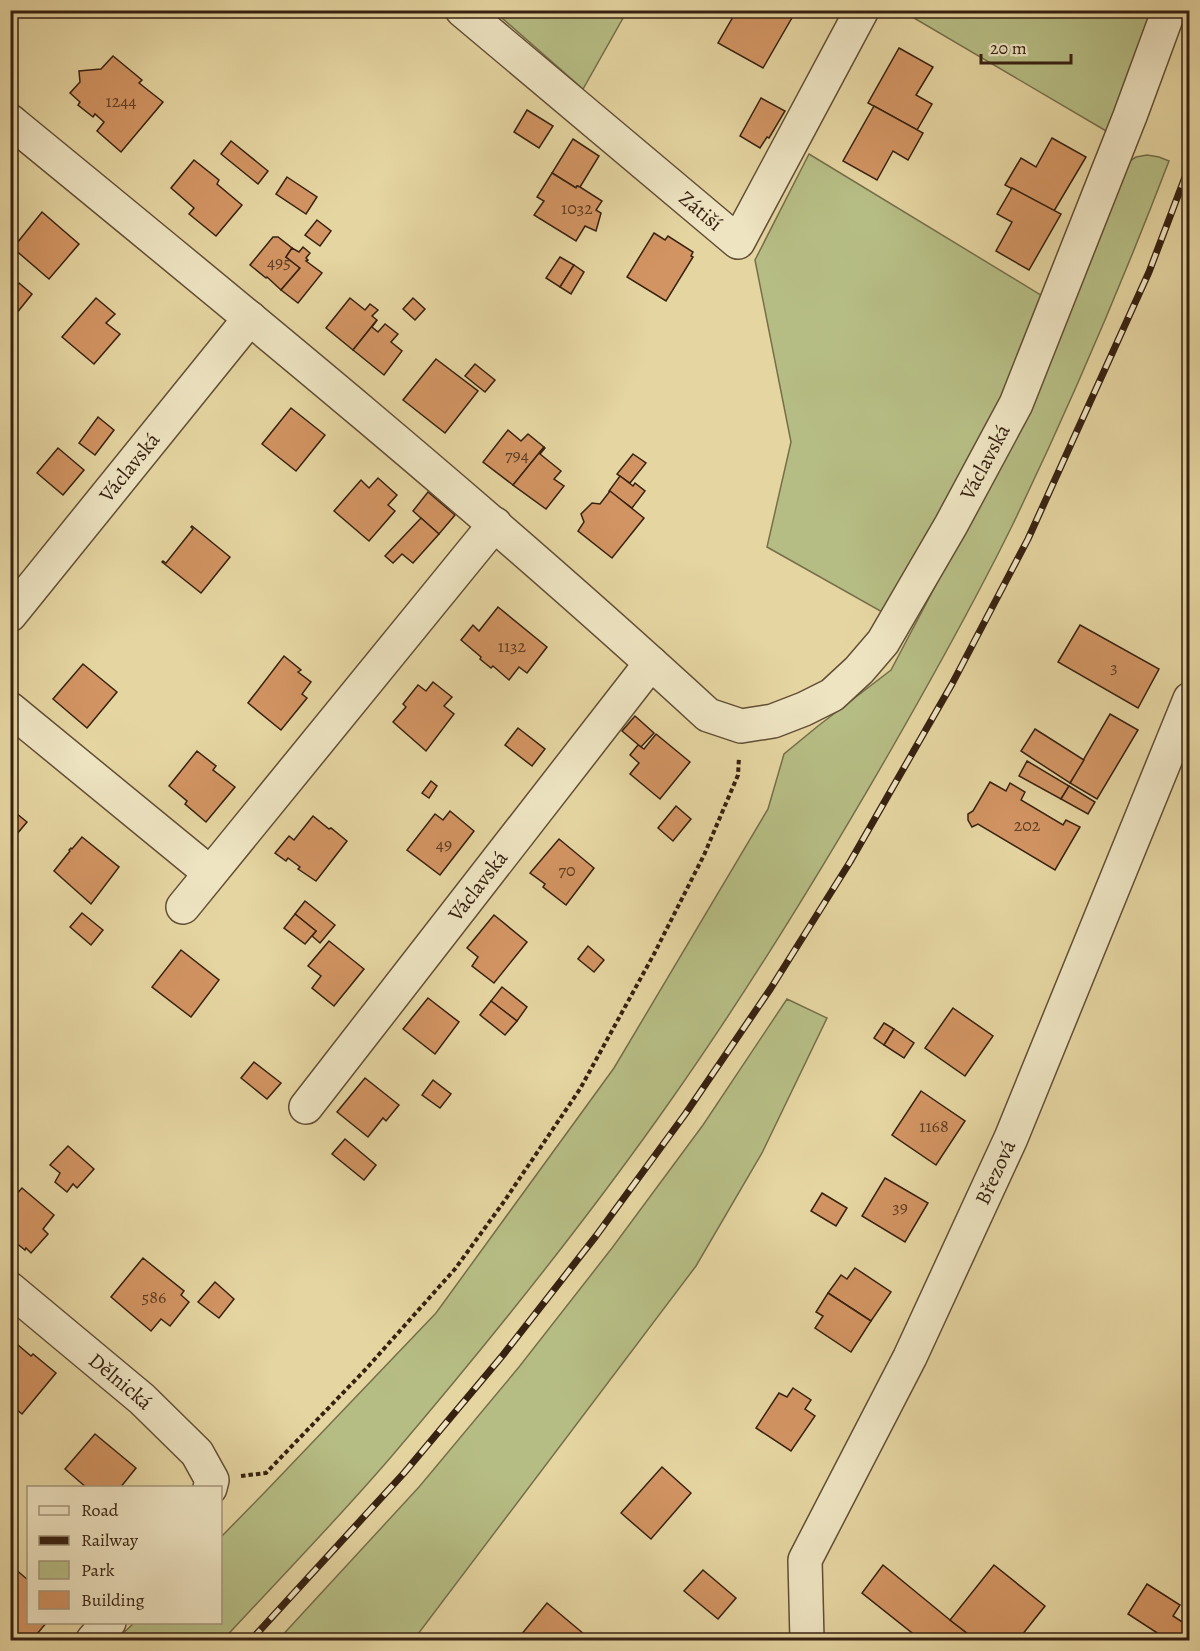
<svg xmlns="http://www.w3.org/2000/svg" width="1200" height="1651" viewBox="0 0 1200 1651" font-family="Alegreya,serif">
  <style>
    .green { fill: #b6bd84; stroke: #766f4a; stroke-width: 1.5 }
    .building { fill: #d29462; stroke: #372111; stroke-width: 1.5 }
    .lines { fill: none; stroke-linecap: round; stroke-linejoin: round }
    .minor-casing { stroke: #624e35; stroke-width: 36 }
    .path { stroke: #372111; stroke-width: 4; stroke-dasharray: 4.5 3; stroke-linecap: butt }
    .minor { stroke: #eee4c2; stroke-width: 33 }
    .rail-casing { stroke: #372111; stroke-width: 7 }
    .rail { stroke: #eee4c2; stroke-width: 4.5; stroke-dasharray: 14; stroke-linecap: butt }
    .labels { text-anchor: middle; stroke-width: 6; stroke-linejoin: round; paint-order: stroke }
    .number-label { font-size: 18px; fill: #5e3e25 }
    .street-label { font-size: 21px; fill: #372111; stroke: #eee4c2 }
  </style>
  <rect width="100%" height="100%" fill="#e5d5a1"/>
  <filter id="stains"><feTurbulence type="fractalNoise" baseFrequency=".00333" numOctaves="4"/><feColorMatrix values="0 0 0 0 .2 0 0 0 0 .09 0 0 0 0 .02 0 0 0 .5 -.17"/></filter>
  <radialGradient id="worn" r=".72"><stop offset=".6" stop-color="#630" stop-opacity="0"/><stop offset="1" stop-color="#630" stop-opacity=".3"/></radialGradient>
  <g class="green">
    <polygon points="494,11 627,11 583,89"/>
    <polygon points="902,11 1151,11 1113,135"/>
    <polygon points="809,154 1049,300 898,621 767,547 791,442 755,260"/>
    <path d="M1147,155L1159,157L1169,161C1121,286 1069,408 1011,528C973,605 931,680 888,755C820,873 749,989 671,1100C584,1224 489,1342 391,1457C337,1520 279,1579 223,1640H116L134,1623L220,1622L221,1537L266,1491L436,1313L614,1068L768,809L784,754L818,726L891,670L1023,420L1125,164L1136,157Z"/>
    <polygon points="787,999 827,1018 762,1153 696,1266 415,1638 412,1640 278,1640 419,1487 519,1367 612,1248 703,1125"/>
  </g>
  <g class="building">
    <polygon points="23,10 36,10 31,17"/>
    <polygon points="737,10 784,10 793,16 763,68 718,43"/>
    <polygon points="899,48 933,67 916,95 932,104 917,130 868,103"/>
    <polygon points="113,56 142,80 139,83 163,102 121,152 97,131 104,122 95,114 93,117 78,105 80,102 70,93 80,82 79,71 101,69"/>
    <polygon points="761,98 785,111 769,138 767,137 760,148 740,136"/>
    <polygon points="874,106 923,133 908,160 893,151 877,180 843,161"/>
    <polygon points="527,110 553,126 539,148 514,132"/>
    <polygon points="1052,138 1086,157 1054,211 1005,185 1021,158 1036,167"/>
    <polygon points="573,139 599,156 580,187 577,186 576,188 552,173"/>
    <polygon points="231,141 268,171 258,184 221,154"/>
    <polygon points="194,160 219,180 217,184 242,205 216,236 189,214 194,208 171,188"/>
    <polygon points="552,173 576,188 577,186 580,187 602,201 596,210 601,213 596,231 585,226 576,241 534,215 544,201 537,197"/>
    <polygon points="287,177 317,197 306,214 276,194"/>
    <polygon points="1012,188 1061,214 1029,270 996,251 1012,222 997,214"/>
    <polygon points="42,212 79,244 49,279 13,248"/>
    <polygon points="317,220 331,231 320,246 305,235"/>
    <polygon points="654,233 665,240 668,236 693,252 691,256 693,257 666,301 627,277"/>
    <polygon points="273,237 278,237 292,248 286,257 300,268 281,290 267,277 266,278 250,265"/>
    <polygon points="303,247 310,253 306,258 308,260 306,261 322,273 298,303 281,290 300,268 286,257 292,248 299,252"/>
    <polygon points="560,257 574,265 560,287 546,278"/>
    <polygon points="574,265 584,272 571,294 560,287"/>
    <polygon points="19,283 32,294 16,314 10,310 10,293"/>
    <polygon points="96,298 115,314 106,323 120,334 94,364 62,337"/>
    <polygon points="350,298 365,310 370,304 378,310 372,316 377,320 353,350 326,328"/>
    <polygon points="413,298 425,309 415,320 403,309"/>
    <polygon points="377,320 372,327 378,332 385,324 398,334 391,342 402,351 384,375 353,350"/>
    <polygon points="436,359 478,391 445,433 403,400"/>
    <polygon points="475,364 495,380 485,392 465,376"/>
    <polygon points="291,408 325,435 296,471 262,444"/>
    <polygon points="98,417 114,430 95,455 79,443"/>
    <polygon points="508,430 521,441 528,434 544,447 513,485 483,462"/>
    <polygon points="544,447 545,448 540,454 561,471 554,479 564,486 546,509 513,485"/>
    <polygon points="58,448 84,470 63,495 37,473"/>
    <polygon points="633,454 646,463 630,483 617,474"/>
    <polygon points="620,476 633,486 635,483 645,491 632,508 609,491"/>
    <polygon points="378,478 397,495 388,505 395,511 369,541 334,511 361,480 369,488"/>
    <polygon points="610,491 644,518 612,558 578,531 584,522 581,514 592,503 600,504"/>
    <polygon points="428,492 455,515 439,534 413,511"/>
    <polygon points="421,518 439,534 413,563 402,554 393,563 385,556"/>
    <polygon points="192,526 230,557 201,593 162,562 163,561 166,563 193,529 191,527"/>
    <polygon points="498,607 547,647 527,673 519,667 509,680 493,666 491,668 480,659 481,657 461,640 473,625 479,631"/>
    <polygon points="1080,625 1159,669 1138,708 1058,662"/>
    <polygon points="284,656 301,670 298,672 311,682 302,694 307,698 281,730 248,703"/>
    <polygon points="83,664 117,692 87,728 53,699"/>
    <polygon points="433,682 452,697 444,706 454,714 426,751 393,722 406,707 403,704 418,685 426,691"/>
    <polygon points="1110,714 1138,730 1097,799 1070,783"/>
    <polygon points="635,716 654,733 641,747 622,731"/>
    <polygon points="518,728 545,749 532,766 505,745"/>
    <polygon points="1035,729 1084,760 1070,783 1021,751"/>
    <polygon points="656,734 690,762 660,799 630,774 639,763 630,755 638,745 644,749"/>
    <polygon points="197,751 216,766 213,770 235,787 206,822 185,804 187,801 169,786"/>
    <polygon points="1027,761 1069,786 1061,799 1019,776"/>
    <polygon points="431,781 437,786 429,798 422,793"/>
    <polygon points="990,782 1006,791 1010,783 1025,792 1021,800 1063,825 1066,820 1080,827 1055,870 978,824 972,827 968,820 968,814 973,811"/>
    <polygon points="1069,786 1095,802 1088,814 1061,799"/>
    <polygon points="676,806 691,819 673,841 658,828"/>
    <polygon points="11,809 27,822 11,841 10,810"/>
    <polygon points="450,811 474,831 440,875 407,850 435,814 443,820"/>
    <polygon points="313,816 329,829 331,828 347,841 316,881 298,869 300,867 288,858 286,861 275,853 289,836 294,840"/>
    <polygon points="82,837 119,867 91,904 54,871 70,851 69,850 71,848 72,849"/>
    <polygon points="559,839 594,868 566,905 543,887 545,884 530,873"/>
    <polygon points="305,901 335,925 320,943 312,936 316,931 295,914"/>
    <polygon points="82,913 103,930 91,945 70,927"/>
    <polygon points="295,914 316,931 305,944 284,928"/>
    <polygon points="494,915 527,942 494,983 472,966 478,957 467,948"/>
    <polygon points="329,941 364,969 334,1006 312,988 321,976 308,966"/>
    <polygon points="588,946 604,960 594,972 578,959"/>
    <polygon points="181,950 219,980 191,1017 152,987"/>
    <polygon points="502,987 527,1007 517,1021 491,1001"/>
    <polygon points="428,998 459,1022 435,1054 403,1029"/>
    <polygon points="491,1001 517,1021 505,1035 480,1015"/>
    <polygon points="953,1008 993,1036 965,1076 925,1048"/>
    <polygon points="884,1023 894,1029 884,1045 874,1038"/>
    <polygon points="894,1029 914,1043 904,1058 884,1045"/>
    <polygon points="254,1062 281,1083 267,1099 241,1078"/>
    <polygon points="365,1078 399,1105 386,1121 383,1118 368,1137 337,1112"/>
    <polygon points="433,1080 451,1094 440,1108 422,1095"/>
    <polygon points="921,1091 965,1121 936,1165 892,1135"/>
    <polygon points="345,1139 376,1165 364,1180 332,1154"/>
    <polygon points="68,1146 94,1169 77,1188 73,1184 67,1192 55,1182 60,1173 50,1165"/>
    <polygon points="885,1178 928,1203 905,1242 862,1216"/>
    <polygon points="22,1188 54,1215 43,1229 48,1234 31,1253 26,1248 25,1250 10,1238 10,1201"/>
    <polygon points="822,1193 847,1208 836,1226 811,1211"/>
    <polygon points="143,1258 184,1291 181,1295 189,1302 170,1326 161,1319 151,1331 111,1297"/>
    <polygon points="855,1268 891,1292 871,1321 828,1293 841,1275 847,1279"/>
    <polygon points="215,1282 234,1299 219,1318 198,1302"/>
    <polygon points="828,1293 871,1321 851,1352 815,1328 823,1316 816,1312"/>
    <polygon points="18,1345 31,1356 33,1354 56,1373 22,1414 10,1404 10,1354"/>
    <polygon points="793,1388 811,1400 805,1409 815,1416 791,1451 756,1428 779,1393 787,1397"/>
    <polygon points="95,1434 136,1468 120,1488 87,1488 65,1469"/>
    <polygon points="662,1467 691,1493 651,1539 621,1513"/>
    <polygon points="883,1565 950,1620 976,1640 921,1640 862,1593"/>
    <polygon points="994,1565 1045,1606 1018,1640 976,1640 950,1620"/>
    <polygon points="14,1568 28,1580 28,1622 47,1622 32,1640 18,1640 10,1634 10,1573"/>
    <polygon points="703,1570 736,1598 718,1619 684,1591"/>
    <polygon points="1147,1584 1180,1605 1173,1616 1190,1627 1190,1640 1168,1640 1128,1614"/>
    <polygon points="547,1603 591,1640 527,1640 521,1635"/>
  </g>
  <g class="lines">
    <g class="minor-casing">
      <g id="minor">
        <path id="s1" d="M462,10L738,242L862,10"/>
        <path id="s2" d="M10,121C247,315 483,508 708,715L741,726L773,721L804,709L832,695L859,670L883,642L951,525L1016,404L1130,116L1169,10"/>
        <path id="s3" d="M10,615L250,318"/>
        <polyline points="10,709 210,873"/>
        <polyline points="183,907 495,524"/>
        <path id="s4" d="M306,1107L651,663"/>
        <path id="s5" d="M10,1289L142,1399L197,1453L212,1480L210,1488"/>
        <polyline points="93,1640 109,1622"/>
        <path id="s6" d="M807,1640L805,1560L910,1357L1011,1138L1190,699"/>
      </g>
    </g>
    <polyline class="path" points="241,1476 266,1473 365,1370 455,1269 503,1203 580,1089 654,954 704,855 738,775 739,757"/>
    <use href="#minor" class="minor"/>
    <g class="rail-casing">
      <polyline id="rail" points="251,1640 404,1473 503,1355 596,1236 686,1113 771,988 850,862 952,684 1028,539 1149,272 1190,164"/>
    </g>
    <use href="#rail" class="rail"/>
  </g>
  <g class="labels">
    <g class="number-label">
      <text x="121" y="107">1244</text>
      <text x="577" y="214">1032</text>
      <text x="279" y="268">495</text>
      <text x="517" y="461">794</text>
      <text x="512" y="652">1132</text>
      <text x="1114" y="673">3</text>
      <text x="1027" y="831">202</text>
      <text x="444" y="850">49</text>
      <text x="567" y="876">70</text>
      <text x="934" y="1132">1168</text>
      <text x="900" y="1213">39</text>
      <text x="154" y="1303">586</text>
    </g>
    <g class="street-label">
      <text dy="7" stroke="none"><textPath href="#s1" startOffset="312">Zátiší</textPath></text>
      <text dy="7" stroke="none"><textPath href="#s2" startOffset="1329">Václavská</textPath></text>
      <text dy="7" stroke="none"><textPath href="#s3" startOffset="190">Václavská</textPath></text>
      <text dy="7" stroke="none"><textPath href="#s4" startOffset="280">Václavská</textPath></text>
      <text dy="7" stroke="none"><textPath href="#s6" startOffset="512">Březová</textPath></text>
      <text dy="7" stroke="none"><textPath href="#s5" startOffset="144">Dělnická</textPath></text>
    </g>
  </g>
  <rect width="1200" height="1651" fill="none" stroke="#e5d5a1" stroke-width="36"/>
  <rect x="12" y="12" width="1176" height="1627" fill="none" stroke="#372111" stroke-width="3"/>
  <rect x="18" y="18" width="1164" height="1615" fill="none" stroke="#372111" stroke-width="1.5"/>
  <rect x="27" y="1486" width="195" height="138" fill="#eee4c2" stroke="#a5967b" stroke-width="1.5"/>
  <rect x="39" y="1506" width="30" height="9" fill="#eee4c2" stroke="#a5967b" stroke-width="1.5"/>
  <text x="81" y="1516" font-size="18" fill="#372111">Road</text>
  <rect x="39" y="1536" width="30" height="9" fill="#372111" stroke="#a5967b" stroke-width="1.5"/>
  <text x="81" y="1546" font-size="18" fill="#372111">Railway</text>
  <rect x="39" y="1561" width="30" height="18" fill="#b6bd84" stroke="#a5967b" stroke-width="1.5"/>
  <text x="81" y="1576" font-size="18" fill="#372111">Park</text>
  <rect x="39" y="1591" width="30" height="18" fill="#d29462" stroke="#a5967b" stroke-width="1.5"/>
  <text x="81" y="1606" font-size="18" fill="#372111">Building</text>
  <path d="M981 54v9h90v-9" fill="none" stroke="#372111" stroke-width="3"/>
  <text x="990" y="54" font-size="18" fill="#372111" stroke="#eee4c2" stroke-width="4.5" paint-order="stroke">20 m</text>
  <rect width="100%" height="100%" filter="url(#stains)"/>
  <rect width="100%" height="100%" fill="url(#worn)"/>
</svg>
